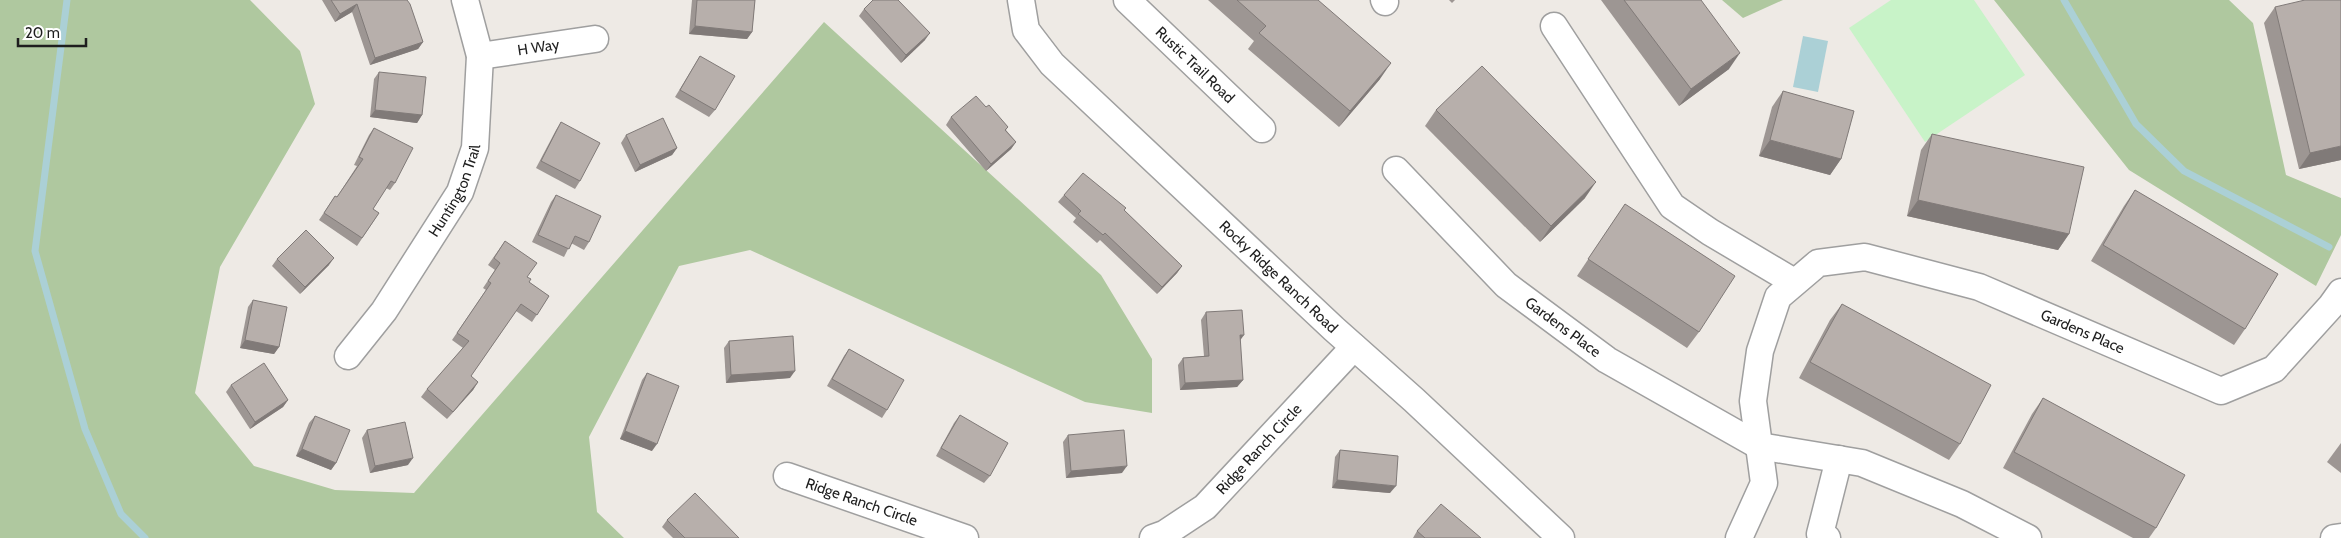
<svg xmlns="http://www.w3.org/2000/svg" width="2341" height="538" viewBox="0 0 2341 538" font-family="Cabin,sans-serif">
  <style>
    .forest { fill: #afc89f }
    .park { fill: #c8f3c8 }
    .water { fill: #abd0d6 }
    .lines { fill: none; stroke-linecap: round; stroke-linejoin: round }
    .stream { stroke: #abd0d6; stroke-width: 7 }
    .minor-casing { stroke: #9f9f9f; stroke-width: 29 }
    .minor { stroke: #fff; stroke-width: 26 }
    .wall { fill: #9d9693 }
    .shaded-wall { fill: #807a78 }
    .building { fill: #b7afab; stroke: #807a78 }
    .labels { text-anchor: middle; stroke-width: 4; stroke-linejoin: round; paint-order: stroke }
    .street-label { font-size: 15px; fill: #1e1e1e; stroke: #fff }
  </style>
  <rect width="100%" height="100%" fill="#eeeae5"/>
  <g class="forest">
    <polygon points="0,0 250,0 300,51 315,104 220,267 195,393 254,466 335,490 414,493 824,22 1101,275 1152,359 1152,413 1085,402 750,250 679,266 589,437 597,512 624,538 0,538"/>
    <polygon points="1722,0 1783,0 1743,18"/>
    <polygon points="1994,0 2229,0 2253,23 2286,175 2341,198 2341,235 2316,286 2129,170"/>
  </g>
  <polygon class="park" points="1891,0 1974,0 2025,75 1925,142 1849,28"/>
  <polygon class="water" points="1803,36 1828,41 1818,92 1793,87"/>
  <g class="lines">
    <g class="stream">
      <polyline points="67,0 35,251 85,429 121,514 145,538"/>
      <polyline points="2064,0 2136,124 2184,171 2329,247"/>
    </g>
    <g class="minor-casing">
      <g id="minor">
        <path id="s1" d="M1021,0L1026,30L1052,64L1334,329L1414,400L1561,538"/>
        <path id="s2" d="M1127,0L1262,129"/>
        <polyline points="1384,0 1385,2"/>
        <polyline points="1554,26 1672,206 1710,232 1794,282"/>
        <path id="s3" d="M480,56L595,39"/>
        <path id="s4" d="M1396,170L1506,285L1607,360L1759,446L1862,463L1962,504L2028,538"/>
        <path id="s5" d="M348,356L384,311L460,192L475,148L480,56L465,0"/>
        <path id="s6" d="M787,476L965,538"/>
        <path id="s7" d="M1153,538L1164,534L1205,507L1354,347"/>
        <path id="s8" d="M1739,538L1764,483L1753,401L1760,351L1778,297L1818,263L1865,257L1979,287L2221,391L2274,369L2331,306L2341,292"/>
        <polyline points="1827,538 1820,534 1839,459"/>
        <polyline points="2334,538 2341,537"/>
      </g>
    </g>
    <use href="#minor" class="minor"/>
  </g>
  <g class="wall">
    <polygon points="322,0 407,0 423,42 418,49 370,65 352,12 335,22"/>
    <polygon points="692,0 755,0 752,32 747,39 689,34"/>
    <polygon points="1208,0 1318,0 1380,79 1339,127 1248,49 1254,41"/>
    <polygon points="1449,0 1455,0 1452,3"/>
    <polygon points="1601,0 1701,0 1729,69 1679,106"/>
    <polygon points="2275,7 2341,160 2299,169 2264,23"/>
    <polygon points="864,9 925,40 901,63 859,16"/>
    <polygon points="700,56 715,110 709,117 675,97"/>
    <polygon points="379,72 422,115 417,123 370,117 374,79"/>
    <polygon points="1783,91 1841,159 1830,175 1759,156 1772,107"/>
    <polygon points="986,107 1008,127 1006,130 1016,142 1011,149 986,171 946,125 951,117"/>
    <polygon points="1436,110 1585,198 1540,242 1425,126"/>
    <polygon points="561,122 580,181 575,189 536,168 556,130"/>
    <polygon points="374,128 395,183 390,190 386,188 373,209 379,213 357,246 319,220 335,196 337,197 357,166 354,165 369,135"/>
    <polygon points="1932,134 2069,234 2058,250 1907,216 1921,150"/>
    <polygon points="626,135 677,148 672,155 635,172 621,143"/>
    <polygon points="2135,190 2245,329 2234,345 2091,261 2124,206"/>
    <polygon points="556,195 589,242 584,250 571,243 564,257 532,242 551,202"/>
    <polygon points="1064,195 1125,211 1182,266 1177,273 1157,294 1100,240 1097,243 1073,222 1076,218 1058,202"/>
    <polygon points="1625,204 1699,332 1687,348 1577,276"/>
    <polygon points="505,241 527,277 529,282 549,296 532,322 516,311 471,376 478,382 473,390 447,419 421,397 427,389 463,348 452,340 486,290 483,288 495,270 488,265"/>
    <polygon points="277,259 329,265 300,294 272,266"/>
    <polygon points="253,300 279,347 274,354 240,348 248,307"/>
    <polygon points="1842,304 1960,444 1949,460 1799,378 1830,320"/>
    <polygon points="1206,312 1240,341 1243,380 1237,387 1180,390 1178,365 1183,358 1204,356 1201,320"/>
    <polygon points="729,341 790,378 726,383 724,348"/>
    <polygon points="849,349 887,410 882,418 827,386 844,356"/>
    <polygon points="647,373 652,451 620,439 642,380"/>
    <polygon points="231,385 288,400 283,407 250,429 226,392"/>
    <polygon points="2043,398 2156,528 2149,538 2133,538 2003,468 2032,414"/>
    <polygon points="960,415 990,476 984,483 936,456 954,423"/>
    <polygon points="315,416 336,463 331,470 296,456 309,423"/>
    <polygon points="367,430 408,465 370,473 362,438"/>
    <polygon points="1068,435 1122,473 1066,478 1063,442"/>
    <polygon points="2341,443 2341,473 2327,462"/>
    <polygon points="1340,450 1390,493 1332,488 1335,457"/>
    <polygon points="667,520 739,538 673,538 662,527"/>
    <polygon points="1417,531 1481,538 1413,538"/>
  </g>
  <g class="shaded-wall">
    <polygon points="357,4 352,12 335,22 340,14"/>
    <polygon points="695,26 752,32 747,39 689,34"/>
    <polygon points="930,33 925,40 901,63 906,55"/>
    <polygon points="423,42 418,49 370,65 375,58"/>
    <polygon points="1740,53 1729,69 1679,106 1691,89"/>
    <polygon points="1391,63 1380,79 1339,127 1350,111"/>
    <polygon points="375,110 422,115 417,123 370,117"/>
    <polygon points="1770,140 1841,159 1830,175 1759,156"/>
    <polygon points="1016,142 1011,149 986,171 991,164"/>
    <polygon points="2341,146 2341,160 2299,169 2310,153"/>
    <polygon points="677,148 672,155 635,172 640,165"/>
    <polygon points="1596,182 1585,198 1540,242 1551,226"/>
    <polygon points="1918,200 2069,234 2058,250 1907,216"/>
    <polygon points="334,258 329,265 300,294 305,287"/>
    <polygon points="1182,266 1177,273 1157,294 1162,287"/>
    <polygon points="1240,335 1244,335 1239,342"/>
    <polygon points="245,340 279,347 274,354 240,348"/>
    <polygon points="795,371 790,378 726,383 731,375"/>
    <polygon points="1243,380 1237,387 1180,390 1185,383"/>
    <polygon points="478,382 473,390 447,419 453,412"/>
    <polygon points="288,400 283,407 250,429 255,422"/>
    <polygon points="625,431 657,444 652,451 620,439"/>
    <polygon points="302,449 336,463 331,470 296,456"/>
    <polygon points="413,458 408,465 370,473 375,466"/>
    <polygon points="1127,466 1122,473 1066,478 1071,471"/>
    <polygon points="1337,480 1396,486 1390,493 1332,488"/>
  </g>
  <g class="building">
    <polygon points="331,0 407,0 410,4 423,42 375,58 357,4 340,14"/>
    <polygon points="697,0 755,0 752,32 695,26"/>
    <polygon points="873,0 898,0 930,33 906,55 864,9"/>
    <polygon points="1237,0 1318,0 1391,63 1350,111 1259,33 1266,26"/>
    <polygon points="1624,0 1701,0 1740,53 1691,89"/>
    <polygon points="2305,0 2341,0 2341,146 2310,153 2275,7"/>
    <polygon points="700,56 735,76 715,110 680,90"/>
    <polygon points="1482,66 1596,182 1551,226 1436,110"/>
    <polygon points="379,72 426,77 422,115 375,110"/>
    <polygon points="1783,91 1854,111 1841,159 1770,140"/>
    <polygon points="976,96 986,107 989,105 1008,127 1005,130 1016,142 991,164 951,117"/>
    <polygon points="663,118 677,148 640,165 626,135"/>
    <polygon points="561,122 600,143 580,181 541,161"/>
    <polygon points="374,128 413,148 395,183 391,181 373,209 379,213 362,238 324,213 335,196 337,197 363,159 359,157"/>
    <polygon points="1932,134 2084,167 2069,234 1918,200"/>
    <polygon points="1083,173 1126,208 1124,210 1182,266 1162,287 1105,233 1103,235 1078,214 1081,211 1064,195"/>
    <polygon points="2135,190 2278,274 2245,329 2103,245"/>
    <polygon points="556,195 601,216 589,242 575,236 569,249 538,235"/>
    <polygon points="1625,204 1735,276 1699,332 1588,259"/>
    <polygon points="306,230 334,258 305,287 277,259"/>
    <polygon points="505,241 537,263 527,277 531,279 529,282 549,296 537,315 521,304 471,376 478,382 453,412 427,389 469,341 457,333 491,283 488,281 500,263 494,258"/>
    <polygon points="253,300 287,307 279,347 245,340"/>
    <polygon points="1842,304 1991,385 1960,444 1810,362"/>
    <polygon points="1242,310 1244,335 1240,335 1243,380 1185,383 1183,358 1209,356 1206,312"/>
    <polygon points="793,336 795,371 731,375 729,341"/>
    <polygon points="849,349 904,380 887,410 832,379"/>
    <polygon points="264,363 288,400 255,422 231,385"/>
    <polygon points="647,373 679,386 657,444 625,431"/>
    <polygon points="2043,398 2185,475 2156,528 2014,452"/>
    <polygon points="960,415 1008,443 990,476 941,448"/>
    <polygon points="315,416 350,430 336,463 302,449"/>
    <polygon points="405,422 413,458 375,466 367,430"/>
    <polygon points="1124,430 1127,466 1071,471 1068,435"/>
    <polygon points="1340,450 1398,456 1396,486 1337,480"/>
    <polygon points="695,493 739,538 685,538 667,520"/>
    <polygon points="1441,504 1481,538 1425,538 1417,531"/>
  </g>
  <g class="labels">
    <g class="street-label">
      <text dy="5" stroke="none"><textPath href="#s3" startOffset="59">H Way</textPath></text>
      <text dy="5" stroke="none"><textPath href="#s2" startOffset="94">Rustic Trail Road</textPath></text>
      <text dy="5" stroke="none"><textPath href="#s5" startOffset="198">Huntington Trail</textPath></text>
      <text dy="5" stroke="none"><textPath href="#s1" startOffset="384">Rocky Ridge Ranch Road</textPath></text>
      <text dy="5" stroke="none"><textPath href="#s4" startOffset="230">Gardens Place</textPath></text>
      <text dy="5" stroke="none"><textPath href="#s8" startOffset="581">Gardens Place</textPath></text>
      <text dy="5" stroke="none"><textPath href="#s7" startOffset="140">Ridge Ranch Circle</textPath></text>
      <text dy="5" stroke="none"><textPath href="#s6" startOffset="79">Ridge Ranch Circle</textPath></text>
    </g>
  </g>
  <path d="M18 38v8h68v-8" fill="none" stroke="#1e1e1e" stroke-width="2.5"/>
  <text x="25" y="38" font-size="15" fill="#1e1e1e" stroke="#ffffff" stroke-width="4" paint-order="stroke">20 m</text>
</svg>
